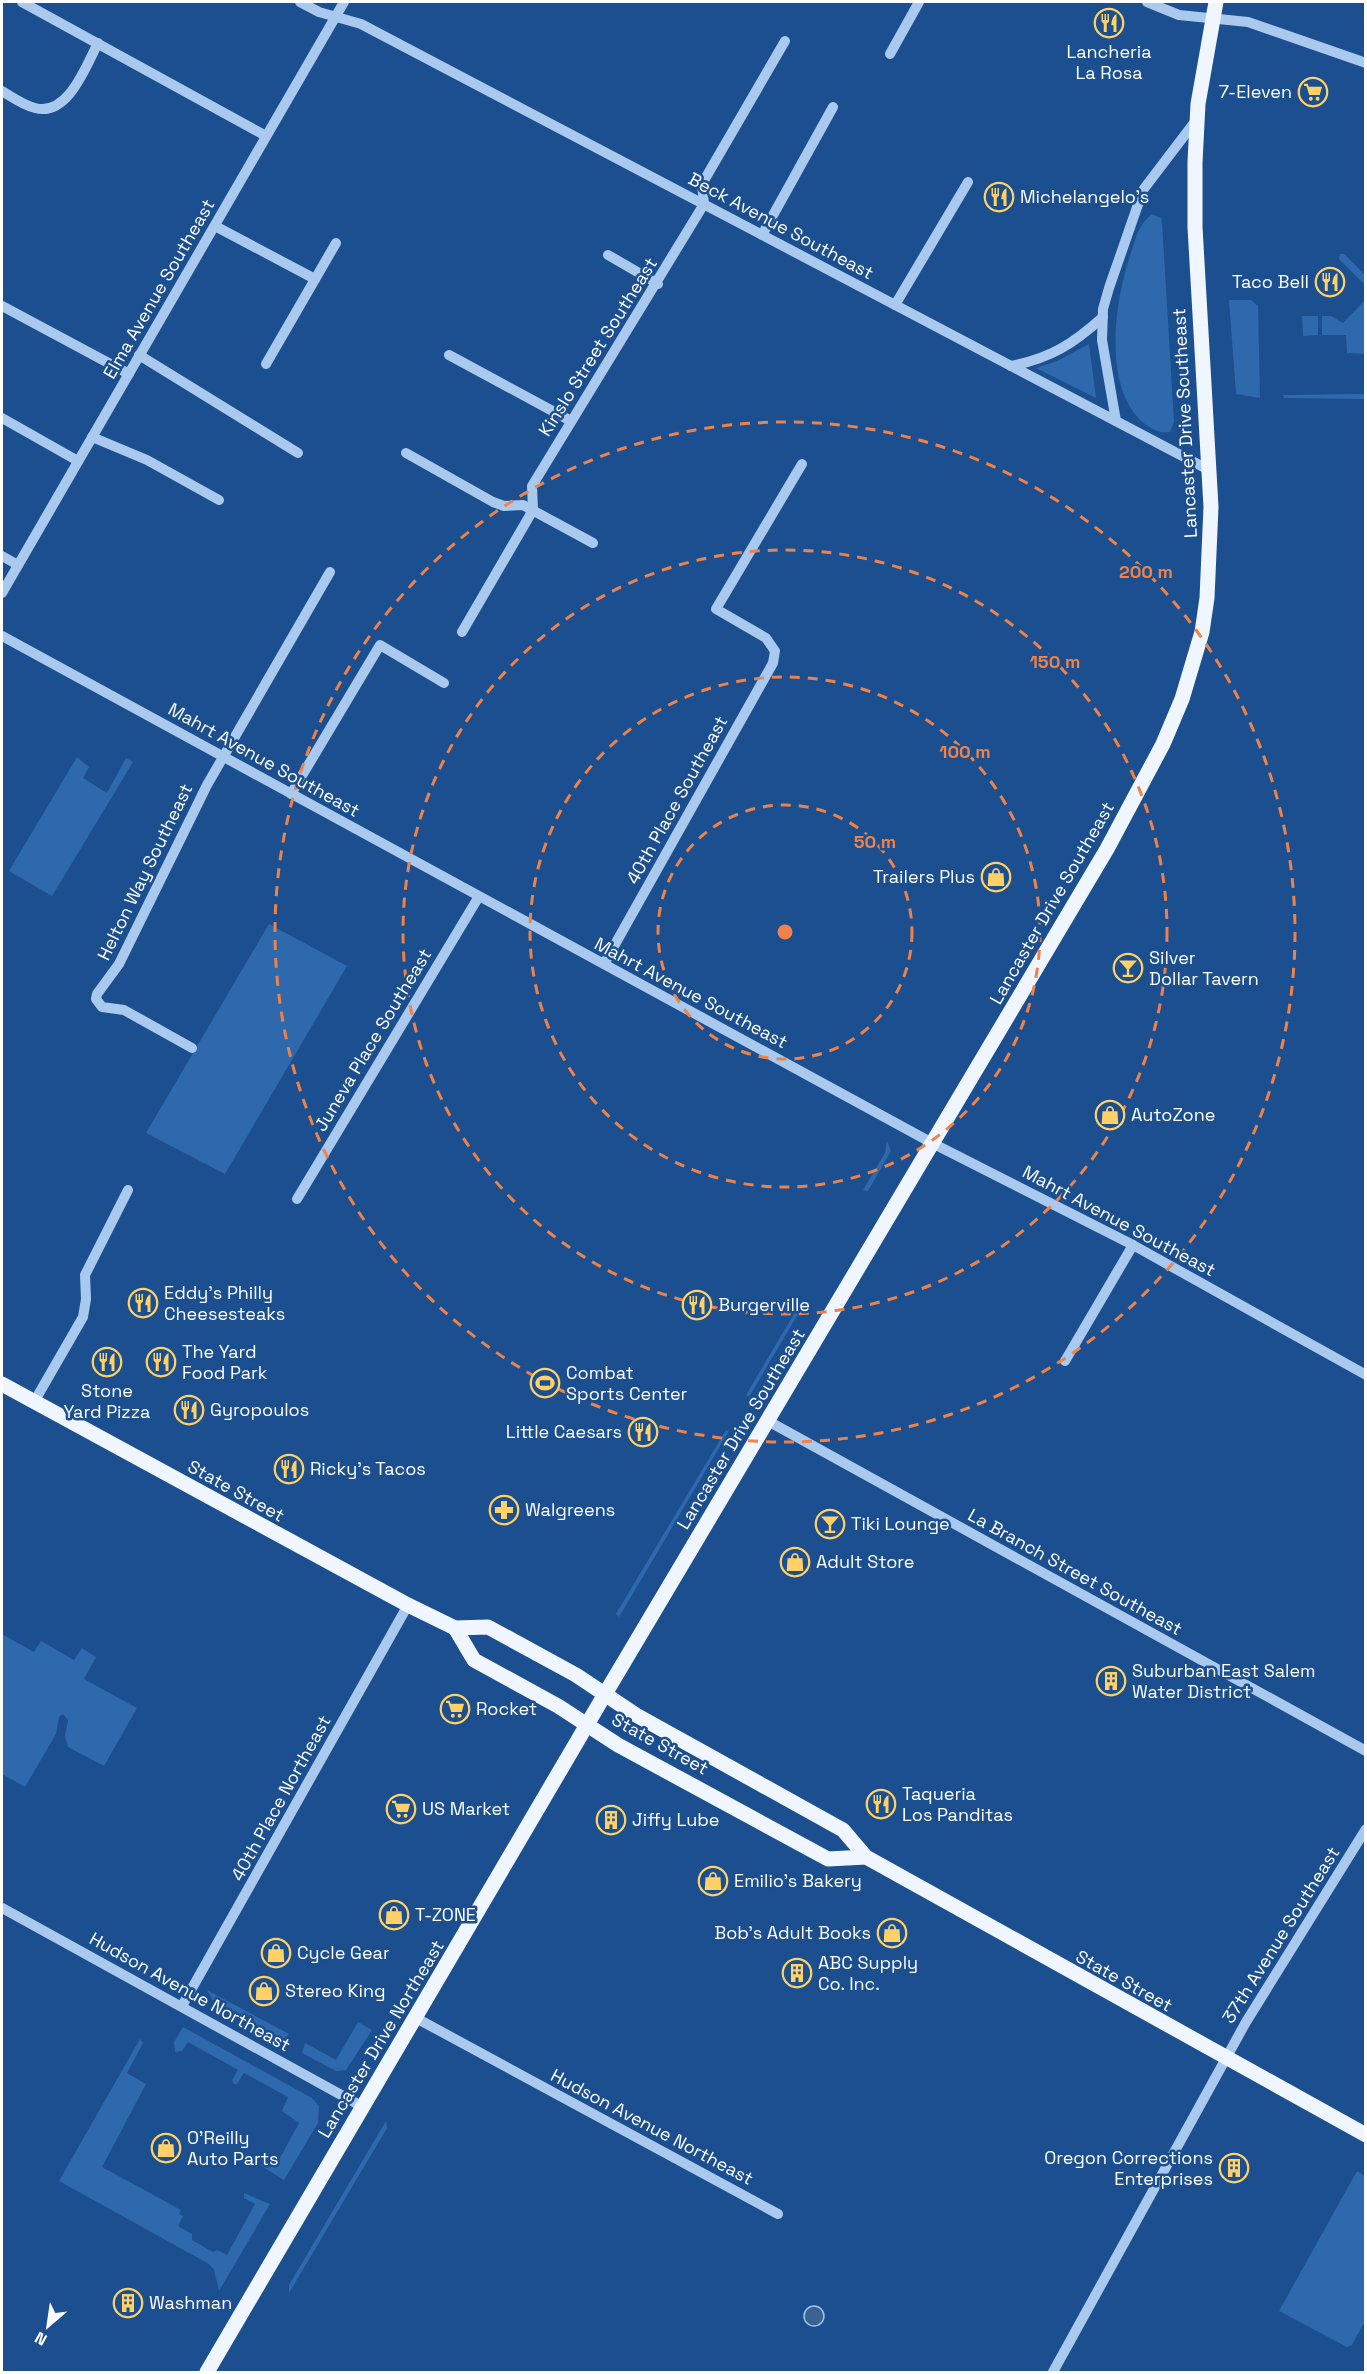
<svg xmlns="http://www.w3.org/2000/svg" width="1367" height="2374" viewBox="0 0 1367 2374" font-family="'Space Grotesk',sans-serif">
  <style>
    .green { fill: #2e69ad }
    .water { fill: #3c6290; stroke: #9cc4f0; stroke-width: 1.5 }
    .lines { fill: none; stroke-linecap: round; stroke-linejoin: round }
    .minor { stroke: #a9c9ee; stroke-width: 10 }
    .major { stroke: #f0f6ff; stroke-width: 15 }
    .ring { fill: none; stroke: #ee8249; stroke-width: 3; stroke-dasharray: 10 8 }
    .labels { text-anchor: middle; stroke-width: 5; stroke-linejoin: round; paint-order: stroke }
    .poi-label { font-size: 18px; fill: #fff; stroke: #1b4f8f; text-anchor: start }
    .street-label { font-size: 18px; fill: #fff; stroke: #1b4f8f }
    .centre { fill: #ee8249; stroke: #1b4f8f; stroke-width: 3 }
    .ring-label { font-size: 18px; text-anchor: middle; font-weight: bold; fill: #ee8249; stroke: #1b4f8f; stroke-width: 5; stroke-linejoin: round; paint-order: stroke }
  </style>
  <rect width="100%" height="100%" fill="#1b4f8f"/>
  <g class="green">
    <path d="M1152,214L1161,218L1162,222L1174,422L1170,432C1161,434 1152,429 1145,424C1101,389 1115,299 1131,253C1136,237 1139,224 1152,214Z"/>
    <polygon points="1340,254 1344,254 1365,275 1365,285 1339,259"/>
    <polygon points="1229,300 1251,300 1258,306 1260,398 1236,394"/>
    <polygon points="1365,300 1365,354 1347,353 1346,335 1322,335 1322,316 1331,316 1343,323"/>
    <polygon points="1302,316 1318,316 1318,335 1303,336"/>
    <polygon points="1089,344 1096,398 1036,368 1057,361"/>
    <polygon points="1365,394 1365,399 1284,398 1283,395"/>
    <polygon points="77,757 89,767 83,778 107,793 126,758 133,762 52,896 9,871"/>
    <polygon points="269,924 347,966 225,1174 146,1133"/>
    <polygon points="887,1141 891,1151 868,1191 863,1190 885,1153"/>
    <polygon points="801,1302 804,1304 749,1397 746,1395"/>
    <polygon points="726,1430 729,1431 619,1617 616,1614"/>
    <polygon points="2,1634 34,1652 41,1641 74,1660 82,1648 96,1657 84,1679 137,1708 104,1766 68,1747 65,1736 68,1720 63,1714 59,1717 56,1734 25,1787 2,1774"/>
    <polygon points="207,1990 289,2034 282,2042 216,2006"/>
    <polygon points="358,2022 372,2030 346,2070 336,2071 302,2053 305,2043 336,2060"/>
    <polygon points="183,2027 312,2098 319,2106 318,2123 284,2180 260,2165 264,2162 275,2167 299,2123 282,2111 288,2097 244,2073 237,2084 234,2084 232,2080 238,2070 188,2042 182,2051 175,2052 174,2042"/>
    <polygon points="140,2039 143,2043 127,2073 146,2084 102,2167 181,2210 179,2214 183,2216 178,2226 192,2234 192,2240 213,2252 217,2250 227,2255 255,2204 244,2198 244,2193 270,2204 219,2291 214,2270 209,2264 59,2181"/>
    <polygon points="386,2121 387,2128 289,2293 289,2285"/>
    <polygon points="1357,2171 1365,2176 1365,2321 1352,2345 1347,2347 1279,2311"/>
  </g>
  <circle class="water" cx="814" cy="2316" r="10"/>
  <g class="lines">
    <g class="minor">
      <polyline points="22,2 266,136"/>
      <polyline points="300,2 319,12 361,24 1209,470"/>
      <polyline points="1147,2 1179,15 1248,22 1366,63"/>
      <polyline points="890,54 919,2"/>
      <path d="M2,91C12,97 23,105 35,108C68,117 86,66 98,43"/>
      <polyline points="215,226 315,279"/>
      <polyline points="762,235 833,107"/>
      <polyline points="608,255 658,284"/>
      <polyline points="895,305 968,182"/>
      <polyline points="2,306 129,374"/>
      <polyline points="139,355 298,453"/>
      <polyline points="449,355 571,421"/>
      <polyline points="266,364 336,243"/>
      <path d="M1011,366C1051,358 1073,344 1103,317"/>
      <polyline points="2,418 78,461"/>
      <polyline points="1116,421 1102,340 1103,309 1109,288 1143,190 1197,119"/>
      <polyline points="92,437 147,460 219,500"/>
      <polyline points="406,453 493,502 504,506 523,505 593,543"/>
      <polyline points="2,556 18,565"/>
      <polyline points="2,593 344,2"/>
      <polyline points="462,632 533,510 532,486 704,204 702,184 785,41"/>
      <polyline points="2,636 934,1144 1133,1245 1366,1375"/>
      <polyline points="291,794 380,645 444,683"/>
      <polyline points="604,964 773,663 775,651 766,638 716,609 802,464"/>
      <polyline points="192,1048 124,1010 102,1007 96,999 97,994 119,964 207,785 330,572"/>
      <polyline points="297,1199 478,898"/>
      <polyline points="1065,1361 1133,1245"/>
      <polyline points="34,1402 83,1317 86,1299 85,1275 128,1190"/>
      <polyline points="768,1421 1366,1751"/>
      <polyline points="2,1908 363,2107"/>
      <polyline points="182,2006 408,1605"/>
      <polyline points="416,2018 778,2214"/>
      <polyline points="1053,2372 1246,2022 1366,1829"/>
    </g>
    <g class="major">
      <polyline points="2,1384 408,1605 455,1628 488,1627 576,1675 636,1715 843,1830 866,1857 1366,2135"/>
      <polyline points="455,1628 474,1660 558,1706 618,1745 828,1859 866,1857"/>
      <polyline points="207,2372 605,1694 1107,849 1163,744 1182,699 1202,632 1207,598 1211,507 1195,227 1195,162 1198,104 1216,2"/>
    </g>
  </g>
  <g class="ring">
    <circle cx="785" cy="932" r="127"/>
    <circle cx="785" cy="932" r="255"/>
    <circle cx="785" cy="932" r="382"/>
    <circle cx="785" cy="932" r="510"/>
  </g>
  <defs>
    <g id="restaurant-ring" transform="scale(1.5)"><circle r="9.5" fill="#1b4f8f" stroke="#ffd166" stroke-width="1.5"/><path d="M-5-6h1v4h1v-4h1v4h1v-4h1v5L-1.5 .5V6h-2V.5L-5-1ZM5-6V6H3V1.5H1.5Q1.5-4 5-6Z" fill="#ffd166"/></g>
    <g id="supermarket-ring" transform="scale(1.5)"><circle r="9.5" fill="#1b4f8f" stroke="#ffd166" stroke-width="1.5"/><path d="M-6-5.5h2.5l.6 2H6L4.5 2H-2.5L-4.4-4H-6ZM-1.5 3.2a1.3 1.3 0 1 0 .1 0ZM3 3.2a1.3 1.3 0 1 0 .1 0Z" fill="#ffd166"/></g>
    <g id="shop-ring" transform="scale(1.5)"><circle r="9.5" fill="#1b4f8f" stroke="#ffd166" stroke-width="1.5"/><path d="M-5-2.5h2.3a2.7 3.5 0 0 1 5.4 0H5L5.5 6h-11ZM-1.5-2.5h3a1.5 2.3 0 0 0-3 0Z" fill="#ffd166"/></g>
    <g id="bar-ring" transform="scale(1.5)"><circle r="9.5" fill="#1b4f8f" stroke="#ffd166" stroke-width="1.5"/><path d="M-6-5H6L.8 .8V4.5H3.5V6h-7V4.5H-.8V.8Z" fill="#ffd166"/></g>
    <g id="stadium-ring" transform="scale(1.5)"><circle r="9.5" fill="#1b4f8f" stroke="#ffd166" stroke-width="1.5"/><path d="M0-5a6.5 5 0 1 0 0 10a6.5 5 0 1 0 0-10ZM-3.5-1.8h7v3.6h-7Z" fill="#ffd166"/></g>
    <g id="pharmacy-ring" transform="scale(1.5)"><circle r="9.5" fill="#1b4f8f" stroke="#ffd166" stroke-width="1.5"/><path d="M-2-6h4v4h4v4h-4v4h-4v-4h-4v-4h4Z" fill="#ffd166"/></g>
    <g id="building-ring" transform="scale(1.5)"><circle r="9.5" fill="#1b4f8f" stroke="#ffd166" stroke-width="1.5"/><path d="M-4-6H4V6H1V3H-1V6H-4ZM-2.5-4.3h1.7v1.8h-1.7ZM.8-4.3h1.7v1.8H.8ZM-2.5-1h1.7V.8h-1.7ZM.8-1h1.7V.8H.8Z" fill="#ffd166"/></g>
  </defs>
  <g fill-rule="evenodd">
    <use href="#restaurant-ring" x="1109" y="23"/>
    <use href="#supermarket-ring" x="1313" y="92"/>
    <use href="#restaurant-ring" x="999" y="197"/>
    <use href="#restaurant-ring" x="1330" y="282"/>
    <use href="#shop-ring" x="996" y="877"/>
    <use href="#bar-ring" x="1128" y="968"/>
    <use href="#shop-ring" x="1110" y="1115"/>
    <use href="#restaurant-ring" x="143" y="1303"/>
    <use href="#restaurant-ring" x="697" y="1305"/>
    <use href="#restaurant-ring" x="107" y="1362"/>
    <use href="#restaurant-ring" x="161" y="1362"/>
    <use href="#stadium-ring" x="545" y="1383"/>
    <use href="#restaurant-ring" x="189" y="1410"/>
    <use href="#restaurant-ring" x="643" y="1432"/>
    <use href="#restaurant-ring" x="289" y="1469"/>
    <use href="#pharmacy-ring" x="504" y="1510"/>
    <use href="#bar-ring" x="830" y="1524"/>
    <use href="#shop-ring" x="795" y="1562"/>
    <use href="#building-ring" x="1111" y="1681"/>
    <use href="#supermarket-ring" x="455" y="1709"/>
    <use href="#restaurant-ring" x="881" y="1804"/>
    <use href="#supermarket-ring" x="401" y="1809"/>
    <use href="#building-ring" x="611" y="1820"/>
    <use href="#shop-ring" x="713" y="1881"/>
    <use href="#shop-ring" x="394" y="1915"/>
    <use href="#shop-ring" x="892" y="1933"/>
    <use href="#shop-ring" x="276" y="1953"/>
    <use href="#building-ring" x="797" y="1973"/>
    <use href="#shop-ring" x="264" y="1991"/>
    <use href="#shop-ring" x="166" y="2148"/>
    <use href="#building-ring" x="1234" y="2168"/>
    <use href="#building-ring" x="128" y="2303"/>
  </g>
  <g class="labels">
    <g class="poi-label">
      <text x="1109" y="58" text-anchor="middle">Lancheria<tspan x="1109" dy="21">La Rosa</tspan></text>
      <text x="1292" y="98" text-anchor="end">7-Eleven</text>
      <text x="1020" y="203">Michelangelo's</text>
      <text x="1309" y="288" text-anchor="end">Taco Bell</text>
      <text x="975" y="883" text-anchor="end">Trailers Plus</text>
      <text x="1149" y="964">Silver<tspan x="1149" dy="21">Dollar Tavern</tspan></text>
      <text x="1131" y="1121">AutoZone</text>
      <text x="164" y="1299">Eddy's Philly<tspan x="164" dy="21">Cheesesteaks</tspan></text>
      <text x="718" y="1311">Burgerville</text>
      <text x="182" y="1358">The Yard<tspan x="182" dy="21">Food Park</tspan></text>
      <text x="566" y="1379">Combat<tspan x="566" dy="21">Sports Center</tspan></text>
      <text x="107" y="1397" text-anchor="middle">Stone<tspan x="107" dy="21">Yard Pizza</tspan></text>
      <text x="210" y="1416">Gyropoulos</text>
      <text x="622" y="1438" text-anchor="end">Little Caesars</text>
      <text x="310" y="1475">Ricky's Tacos</text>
      <text x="525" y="1516">Walgreens</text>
      <text x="851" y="1530">Tiki Lounge</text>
      <text x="816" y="1568">Adult Store</text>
      <text x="1132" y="1677">Suburban East Salem<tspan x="1132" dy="21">Water District</tspan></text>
      <text x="476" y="1715">Rocket</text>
      <text x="902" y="1800">Taqueria<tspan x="902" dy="21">Los Panditas</tspan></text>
      <text x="422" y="1815">US Market</text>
      <text x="632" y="1826">Jiffy Lube</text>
      <text x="734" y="1887">Emilio's Bakery</text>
      <text x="415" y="1921">T-ZONE</text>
      <text x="871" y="1939" text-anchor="end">Bob's Adult Books</text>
      <text x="297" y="1959">Cycle Gear</text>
      <text x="818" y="1969">ABC Supply<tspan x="818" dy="21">Co. Inc.</tspan></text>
      <text x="285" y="1997">Stereo King</text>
      <text x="187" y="2144">O'Reilly<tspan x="187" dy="21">Auto Parts</tspan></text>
      <text x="1213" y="2164" text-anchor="end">Oregon Corrections<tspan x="1213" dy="21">Enterprises</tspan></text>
      <text x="149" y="2309">Washman</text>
    </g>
    <g class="street-label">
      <text transform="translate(781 226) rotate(28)" y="6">Beck Avenue Southeast</text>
      <text transform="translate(159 289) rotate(-60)" y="6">Elma Avenue Southeast</text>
      <text transform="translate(598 347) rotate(-58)" y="6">Kinslo Street Southeast</text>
      <text transform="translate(1185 423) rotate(-93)" y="6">Lancaster Drive Southeast</text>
      <text transform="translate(264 760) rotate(29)" y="6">Mahrt Avenue Southeast</text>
      <text transform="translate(677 800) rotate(-61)" y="6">40th Place Southeast</text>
      <text transform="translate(145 872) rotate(-64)" y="6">Helton Way Southeast</text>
      <text transform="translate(1052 903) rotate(-60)" y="6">Lancaster Drive Southeast</text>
      <text transform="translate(691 993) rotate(28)" y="6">Mahrt Avenue Southeast</text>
      <text transform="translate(373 1040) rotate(-59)" y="6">Juneva Place Southeast</text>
      <text transform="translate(1119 1221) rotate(28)" y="6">Mahrt Avenue Southeast</text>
      <text transform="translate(741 1429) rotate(-59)" y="6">Lancaster Drive Southeast</text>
      <text transform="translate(236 1491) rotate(29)" y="6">State Street</text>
      <text transform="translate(1075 1572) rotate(29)" y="6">La Branch Street Southeast</text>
      <text transform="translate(660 1744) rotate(29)" y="6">State Street</text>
      <text transform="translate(281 1798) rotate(-61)" y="6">40th Place Northeast</text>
      <text transform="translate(1281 1935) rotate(-58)" y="6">37th Avenue Southeast</text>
      <text transform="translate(1124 1981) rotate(29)" y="6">State Street</text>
      <text transform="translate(190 1992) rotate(29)" y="6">Hudson Avenue Northeast</text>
      <text transform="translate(381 2039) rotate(-59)" y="6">Lancaster Drive Northeast</text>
      <text transform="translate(652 2127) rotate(28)" y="6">Hudson Avenue Northeast</text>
    </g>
  </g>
  <circle cx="785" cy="932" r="9" class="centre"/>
  <g class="ring-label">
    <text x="1146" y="578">200 m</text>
    <text x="1055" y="668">150 m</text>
    <text x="965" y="758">100 m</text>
    <text x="875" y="848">50 m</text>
  </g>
  <rect width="1367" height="2374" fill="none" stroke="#ffffff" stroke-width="6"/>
  <g transform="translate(48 2326) rotate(209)" stroke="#1b4f8f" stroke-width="4.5" paint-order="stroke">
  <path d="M0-4.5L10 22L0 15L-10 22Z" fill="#ffffff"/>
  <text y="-9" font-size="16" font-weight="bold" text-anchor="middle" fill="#ffffff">N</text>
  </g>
</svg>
